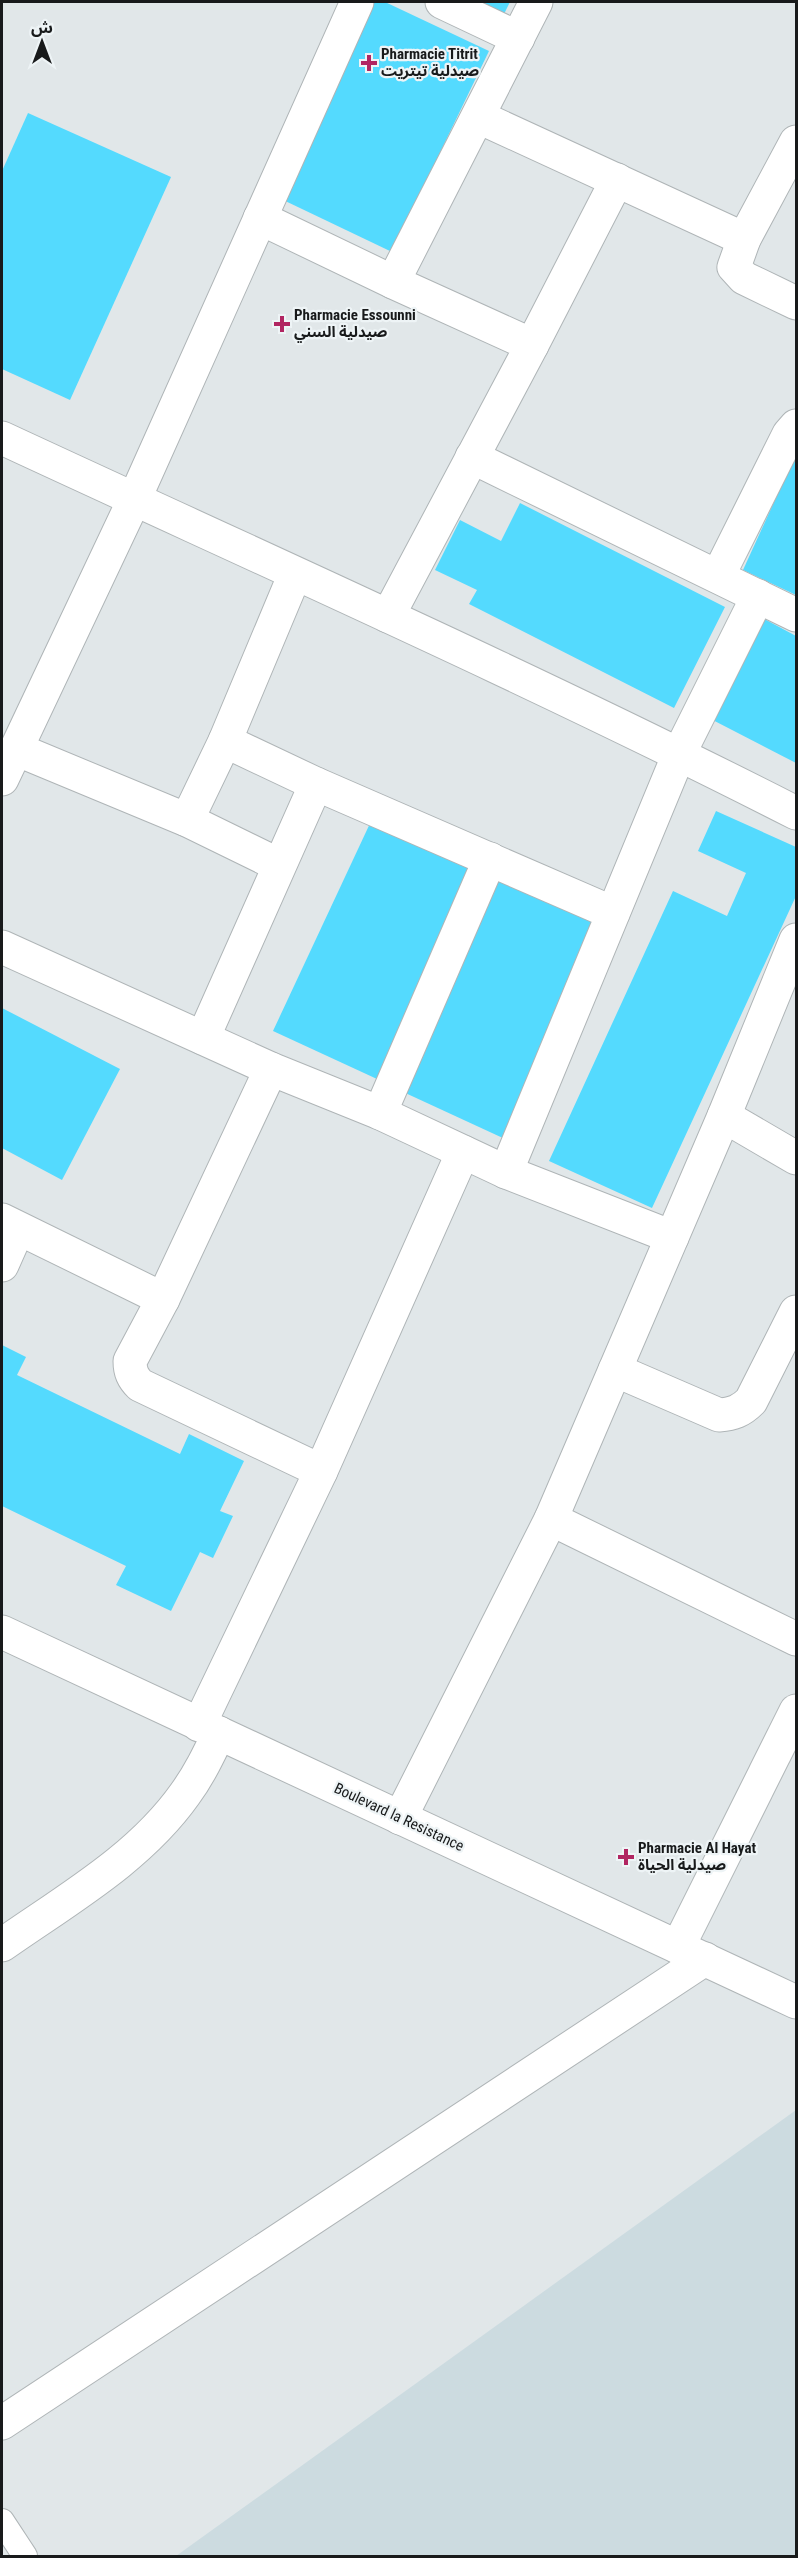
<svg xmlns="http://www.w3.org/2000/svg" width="798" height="2558" viewBox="0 0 798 2558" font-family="'Roboto Condensed','Noto Sans Arabic',sans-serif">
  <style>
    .built { fill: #ccdbe0 }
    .building { fill: #54dafe }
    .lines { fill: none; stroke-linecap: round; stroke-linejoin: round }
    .service-casing { stroke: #afb5b7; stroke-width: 26 }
    .minor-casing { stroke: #afb5b7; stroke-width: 35 }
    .service { stroke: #fff; stroke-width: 24 }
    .minor { stroke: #fff; stroke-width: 33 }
    .poi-dot { fill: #b12561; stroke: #eef4f6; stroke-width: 2 }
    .labels { text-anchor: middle; stroke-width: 4.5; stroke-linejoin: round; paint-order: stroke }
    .poi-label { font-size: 15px; font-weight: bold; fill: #181a1b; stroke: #eef4f6; text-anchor: start }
    .street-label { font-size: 15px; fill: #181a1b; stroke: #eef4f6 }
  </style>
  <rect width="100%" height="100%" fill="#e1e7e9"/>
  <polygon class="built" points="796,2110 796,2556 176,2556"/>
  <g class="building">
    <polygon points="374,2 385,2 489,51 392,252 279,198"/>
    <polygon points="472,2 510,2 503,16"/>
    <polygon points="28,113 171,177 70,400 2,369 2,171"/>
    <polygon points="796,454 796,595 743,570"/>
    <polygon points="520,503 725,607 674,708 469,604 477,590 435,570 460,520 501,541"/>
    <polygon points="755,614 796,636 796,763 703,715"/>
    <polygon points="716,811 796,847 796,896 652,1208 549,1161 673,891 727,916 746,873 698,851"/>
    <polygon points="373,817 476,865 377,1079 273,1031"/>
    <polygon points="501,876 604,924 505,1139 401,1091"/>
    <polygon points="2,1008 120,1069 62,1180 2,1148"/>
    <polygon points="2,1345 26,1357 17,1375 180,1454 189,1434 244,1461 220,1511 233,1516 213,1558 200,1552 171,1611 116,1585 126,1566 2,1506"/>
  </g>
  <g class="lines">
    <g class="service-casing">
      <polyline id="service" points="2,2521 25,2556"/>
    </g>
    <g class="minor-casing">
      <g id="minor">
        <polyline points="442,2 518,38"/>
        <polyline points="479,117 744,239"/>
        <polyline points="796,142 744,239 734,267 744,278 796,303"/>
        <polyline points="260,218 393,282"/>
        <polyline points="532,345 617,180"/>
        <path d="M2,438C267,561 535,680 796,813"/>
        <polyline points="472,457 796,615"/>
        <polyline points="718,576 789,434 796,426"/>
        <polyline points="388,616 532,345 393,282 536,2"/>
        <polyline points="225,741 316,784 613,913"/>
        <polyline points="16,749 187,820 279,865"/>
        <polyline points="2,779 134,500 357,2"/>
        <polyline points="187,820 225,741 295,574"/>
        <polyline points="2,947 271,1069 380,1113 506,1172 672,1237"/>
        <polyline points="203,1038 316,784"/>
        <path d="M271,1069L163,1299L130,1361C130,1372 133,1378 140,1385L321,1471"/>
        <polyline points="380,1113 490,859"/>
        <polyline points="724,1116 796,1158"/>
        <polyline points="506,1172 679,754 758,596"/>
        <polyline points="2,1220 163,1299"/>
        <polyline points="2,1265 18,1229"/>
        <path d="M615,1370L719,1415C733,1414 741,1411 751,1401L796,1312"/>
        <polyline points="551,1519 796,1639"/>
        <polyline points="2,1632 796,2002"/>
        <polyline points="199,1725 321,1471 463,1152"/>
        <polyline points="400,1818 551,1519 724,1116 796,940"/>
        <path d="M2,1945C66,1900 139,1859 185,1794C199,1775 209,1754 219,1733"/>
        <polyline points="678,1947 796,1711"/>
        <polyline points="2,2423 705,1959"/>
      </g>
    </g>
    <use href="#service" class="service"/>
    <use href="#minor" class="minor"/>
  </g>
  <g class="poi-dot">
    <path d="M366 54h6v6h6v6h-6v6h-6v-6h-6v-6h6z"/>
    <path d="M279 315h6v6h6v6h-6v6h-6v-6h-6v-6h6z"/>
    <path d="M623 1848h6v6h6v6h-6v6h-6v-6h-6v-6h6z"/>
  </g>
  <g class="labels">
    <g class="poi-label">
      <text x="381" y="59">Pharmacie Titrit<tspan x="381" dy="17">صيدلية تيتريت</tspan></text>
      <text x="294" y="320">Pharmacie Essounni<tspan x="294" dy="17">صيدلية السني</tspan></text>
      <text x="638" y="1853">Pharmacie Al Hayat<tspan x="638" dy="17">صيدلية الحياة</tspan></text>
    </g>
    <g class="street-label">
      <text transform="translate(399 1817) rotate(25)" y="5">Boulevard la Resistance</text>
    </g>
  </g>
  <rect width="798" height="2558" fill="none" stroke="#181a1b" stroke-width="6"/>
  <g transform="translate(42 42)" stroke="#eef4f6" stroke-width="4.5" paint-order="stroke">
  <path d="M0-4.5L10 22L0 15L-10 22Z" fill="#181a1b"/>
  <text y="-9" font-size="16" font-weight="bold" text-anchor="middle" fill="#181a1b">ش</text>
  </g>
</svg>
